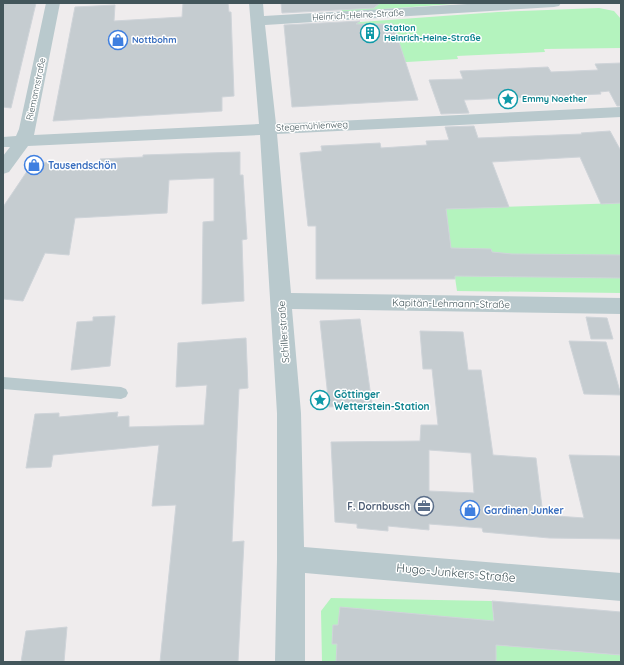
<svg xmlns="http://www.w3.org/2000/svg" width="624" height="665" viewBox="0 0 624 665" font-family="Quicksand,sans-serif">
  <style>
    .green { fill: #b4f3be }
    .building { fill: #c5ccd0; stroke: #cfd4d9; fill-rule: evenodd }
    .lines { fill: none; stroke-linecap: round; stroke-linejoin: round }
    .service { fill: #b9c9cd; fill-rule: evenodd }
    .minor { fill: #b9c9cd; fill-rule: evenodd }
    .labels { text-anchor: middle; stroke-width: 3; stroke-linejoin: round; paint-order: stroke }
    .far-street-label { font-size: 9px; fill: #43565b; stroke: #fff }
    .far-culture-label { font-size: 9px; font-weight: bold; fill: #0d838f; stroke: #fff; text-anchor: start }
    .far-shop-label { font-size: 9px; font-weight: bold; fill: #366cbe; stroke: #fff; text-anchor: start }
    .shop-label { font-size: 10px; font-weight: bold; fill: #366cbe; stroke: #fff; text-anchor: start }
    .street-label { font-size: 10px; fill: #43565b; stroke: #fff }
    .culture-label { font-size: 10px; font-weight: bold; fill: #0d838f; stroke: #fff; text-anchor: start }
    .service-label { font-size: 10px; font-weight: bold; fill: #4e5e75; stroke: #fff; text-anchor: end }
    .near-street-label { font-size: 12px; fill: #43565b; stroke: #fff }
  </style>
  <rect width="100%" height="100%" fill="#efeced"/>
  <g class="green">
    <polygon points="340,3 467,3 342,12"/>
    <polygon points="599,8 614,11 621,19 621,48 544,49 545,52 457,56 458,59 356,65 347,23 498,12"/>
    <polygon points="621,203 621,293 457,291 448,229 437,209"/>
    <polygon points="331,598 492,601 496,645 621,655 621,662 322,662 321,611"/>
  </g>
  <g class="building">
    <polygon points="3,3 36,3 11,108 3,107"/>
    <polygon points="183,3 228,3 229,12 231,12 234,96 222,97 222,111 53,121 75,7 115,5 114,21 182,17"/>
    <polygon points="281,3 380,3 374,8 282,13"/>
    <polygon points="360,21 356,24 393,24 418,100 292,107 284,25"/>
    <polygon points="621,63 621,106 617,106 609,91 600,92 601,94 464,100 469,113 441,114 429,80 463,79 460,71 548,67 551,72 598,70 595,64"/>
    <polygon points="474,126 478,138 582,134 581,133 610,131 621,151 621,203 601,204 580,157 492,162 509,207 446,209 451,248 491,249 492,252 512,254 621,255 621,278 455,276 455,279 316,279 316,226 308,226 300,153 322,151 321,146 380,143 381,148 427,145 426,141 449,140 445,127"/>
    <polygon points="240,152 240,175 243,175 247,239 242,240 244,301 202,304 203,222 214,221 214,178 169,180 167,213 75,218 69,255 45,253 23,301 3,299 3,207 34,161 98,169 100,159 143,157 143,155"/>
    <polygon points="115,316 110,366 71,370 77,322 93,321 93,317"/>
    <polygon points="586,317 607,318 613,339 591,339"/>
    <polygon points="360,319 372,404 329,407 320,321"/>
    <path d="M420,331L463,332L468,370H481L493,455L536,458L543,515L584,518L569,455L621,456V539L549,538L483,532L482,528L429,524V530L388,526V531L357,528V524L335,522L331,442L420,441L421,425H438L432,369H423ZM429,450L471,453L474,493L429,491Z"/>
    <polygon points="246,338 248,388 239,389 232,542 244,541 238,662 160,662 176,505 152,506 159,445 53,455 51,467 26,468 35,414 59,413 59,417 118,412 117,417 129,416 129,427 204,425 207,385 176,387 178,343"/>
    <polygon points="569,341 606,342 621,395 584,394"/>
    <polygon points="492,601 621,612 621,655 496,645 496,662 336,662 337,644 332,644 333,625 338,625 340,607 494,621"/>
    <polygon points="67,627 64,662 21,662 26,631"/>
  </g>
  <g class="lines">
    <polygon class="service" points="3,377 121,387 126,389 128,393 126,397 121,399 3,389"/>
    <polygon class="minor" points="46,3 60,3 34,135 259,124 249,3 263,3 264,16 484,3 561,3 559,6 554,7 265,25 276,124 621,107 621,117 277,134 291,293 621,298 621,314 292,309 301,413 304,547 621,573 621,601 305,573 305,662 275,662 277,559 277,413 260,135 28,146 9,172 3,174 3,156 10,147 3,147 3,137 16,136 19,129"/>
  </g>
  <defs>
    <g id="building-ring" transform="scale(1)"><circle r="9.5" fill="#fff" stroke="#0f9aa8" stroke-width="1.5"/><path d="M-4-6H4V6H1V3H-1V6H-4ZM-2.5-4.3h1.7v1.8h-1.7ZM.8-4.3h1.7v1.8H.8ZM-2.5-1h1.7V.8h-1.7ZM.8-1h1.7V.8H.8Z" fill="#0f9aa8"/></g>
    <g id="shop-ring" transform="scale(1)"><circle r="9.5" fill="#fff" stroke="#3f7fe0" stroke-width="1.5"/><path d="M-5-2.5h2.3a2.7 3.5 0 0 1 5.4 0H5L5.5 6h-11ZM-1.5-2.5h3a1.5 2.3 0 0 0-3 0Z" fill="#3f7fe0"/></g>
    <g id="sight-ring" transform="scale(1)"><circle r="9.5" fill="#fff" stroke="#0f9aa8" stroke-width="1.5"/><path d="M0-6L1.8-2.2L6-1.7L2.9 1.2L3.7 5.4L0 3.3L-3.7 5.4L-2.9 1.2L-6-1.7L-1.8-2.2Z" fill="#0f9aa8"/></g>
    <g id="office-ring" transform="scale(1)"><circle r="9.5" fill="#fff" stroke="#5c6f8a" stroke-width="1.5"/><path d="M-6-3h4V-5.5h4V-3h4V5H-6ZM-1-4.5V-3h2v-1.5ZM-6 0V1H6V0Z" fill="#5c6f8a"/></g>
  </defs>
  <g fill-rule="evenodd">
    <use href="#building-ring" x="370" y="33"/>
    <use href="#shop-ring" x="118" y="40"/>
    <use href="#sight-ring" x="508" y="99"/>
    <use href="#shop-ring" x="34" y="165"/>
    <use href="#sight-ring" x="320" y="400"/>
    <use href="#office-ring" x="424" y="506"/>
    <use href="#shop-ring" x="470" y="510"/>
  </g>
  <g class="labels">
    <g class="far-street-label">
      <text transform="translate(358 15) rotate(-3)" y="3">Heinrich-Heine-Straße</text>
      <text transform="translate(36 89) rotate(-78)" y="3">Riemannstraße</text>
      <text transform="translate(312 126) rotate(-3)" y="3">Stegemühlenweg</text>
    </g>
    <g class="far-culture-label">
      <text x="384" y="31">Station<tspan x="384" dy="10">Heinrich-Heine-Straße</tspan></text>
      <text x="522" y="102">Emmy Noether</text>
    </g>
    <g class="far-shop-label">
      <text x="132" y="43">Nottbohm</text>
    </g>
    <g class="shop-label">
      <text x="48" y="169">Tausendschön</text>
      <text x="484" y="514">Gardinen Junker</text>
    </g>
    <g class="street-label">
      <text transform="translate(451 303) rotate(1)" y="4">Kapitän-Lehmann-Straße</text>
      <text transform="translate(283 332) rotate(-94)" y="4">Schillerstraße</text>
    </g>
    <g class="culture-label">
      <text x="334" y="398">Göttinger<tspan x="334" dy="12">Wetterstein-Station</tspan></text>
    </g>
    <g class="service-label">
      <text x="410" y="510">F. Dornbusch</text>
    </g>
    <g class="near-street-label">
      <text transform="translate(456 573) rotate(5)" y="4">Hugo-Junkers-Straße</text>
    </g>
  </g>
  <rect width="624" height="665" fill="none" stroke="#43565b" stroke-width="8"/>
</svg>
